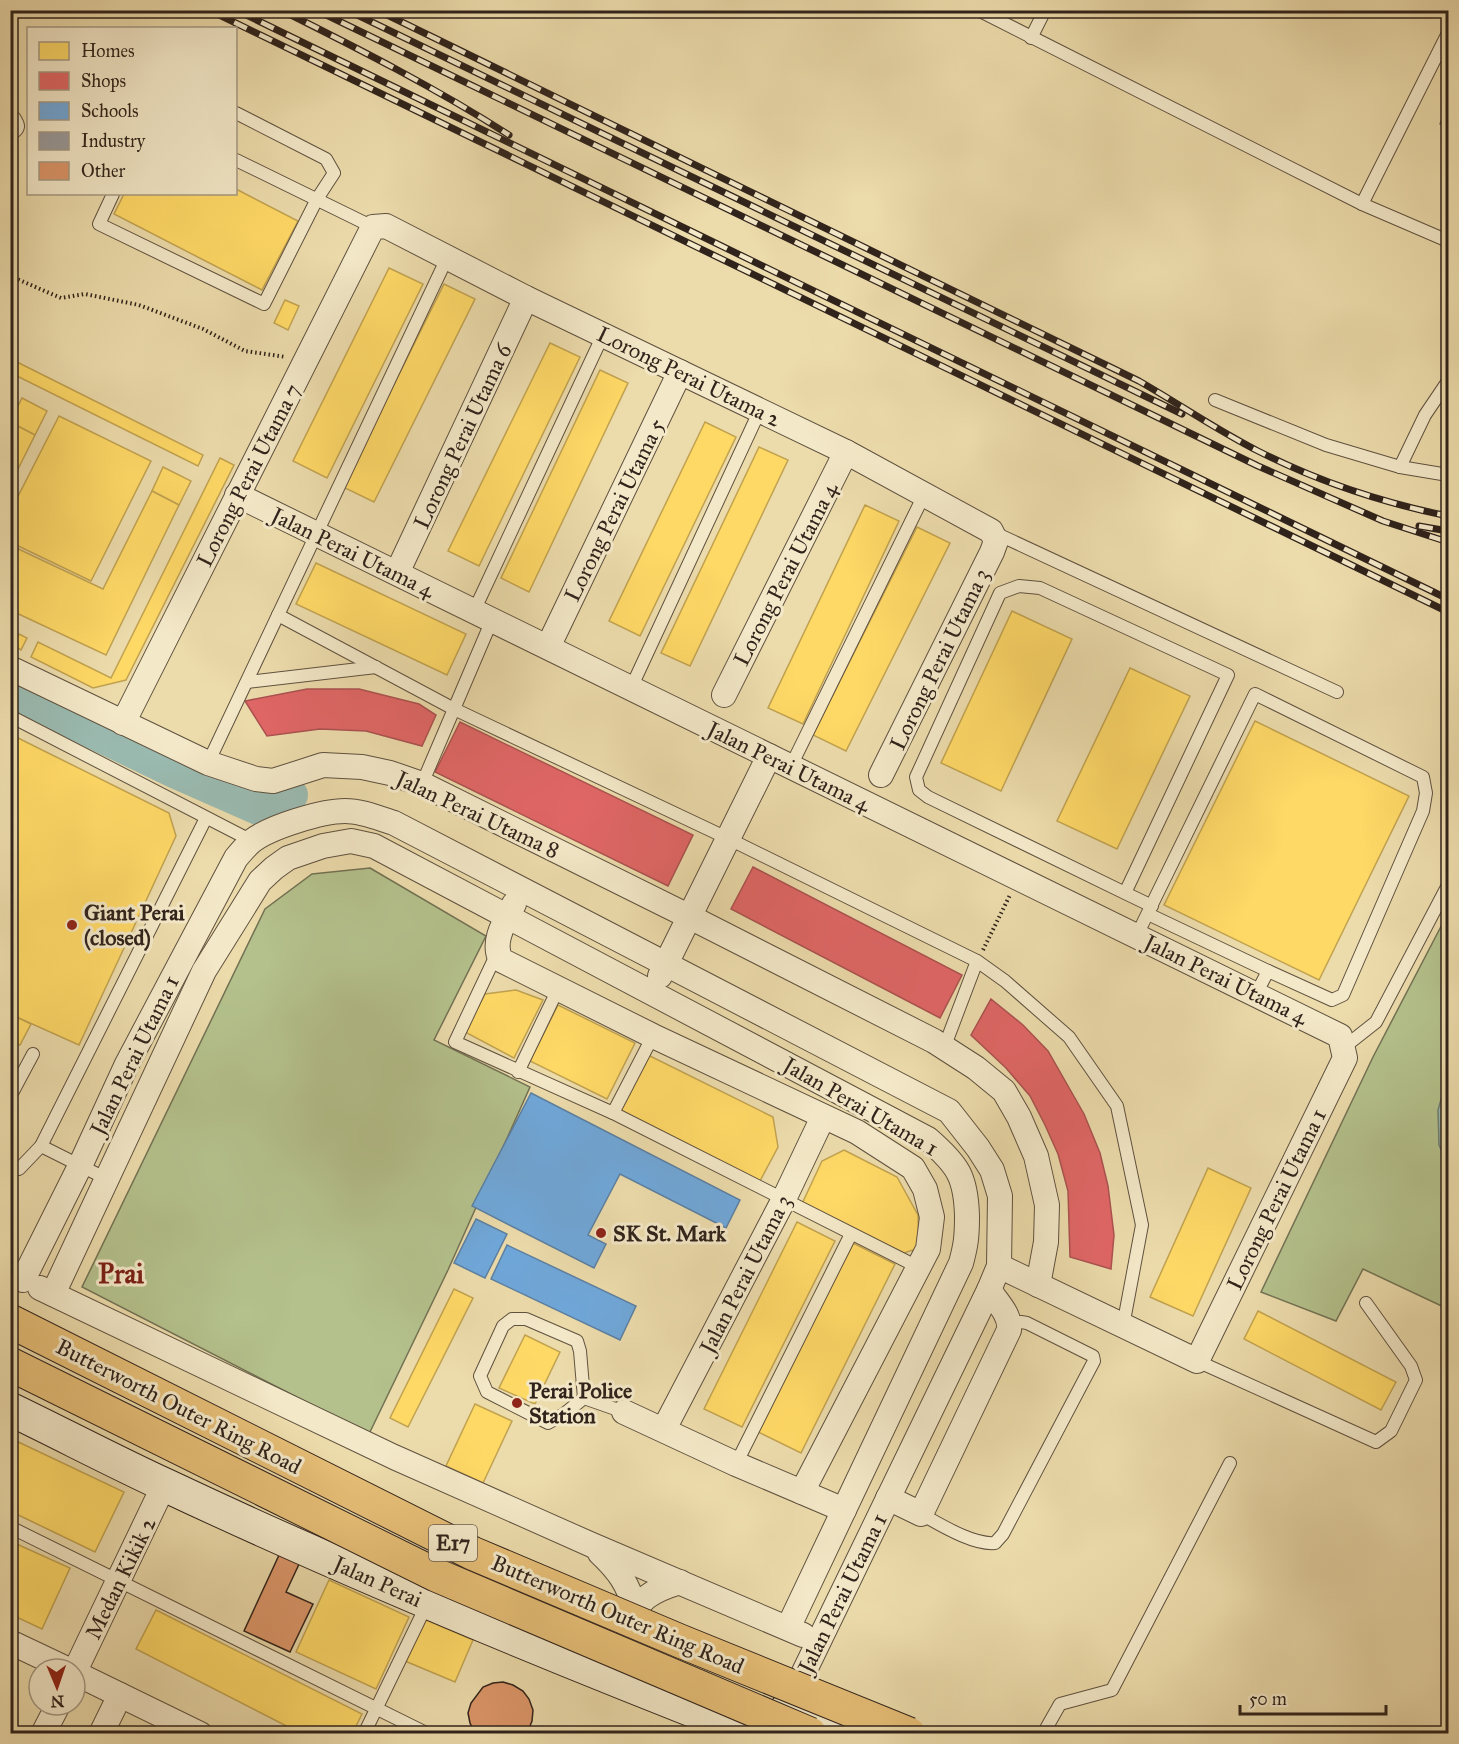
<svg xmlns="http://www.w3.org/2000/svg" width="1459" height="1744" viewBox="0 0 1459 1744" font-family="'IM FELL Great Primer',serif">
  <style>
    .green { fill: #b4c18c; stroke: #727254; stroke-width: 1.5 }
    .water { fill: #9abab0; stroke: #707e74; stroke-width: 1.5 }
    .homes { fill: #ffd966; stroke: #c1a250; stroke-width: 1.5 }
    .shops { fill: #e06666; stroke: #ab5250; stroke-width: 1.5 }
    .schools { fill: #6fa8dc; stroke: #5c80a2; stroke-width: 1.5 }
    .industry { fill: #999; stroke: #7a7673; stroke-width: 1.5 }
    .lines { fill: none; stroke-linecap: round; stroke-linejoin: round }
    .river { stroke: #9abab0; stroke-width: 34 }
    .building { fill: #dc9669; stroke: #30231b; stroke-width: 1.5 }
    .lane-casing { stroke: #5f513f; stroke-width: 14 }
    .street-casing { stroke: #5f513f; stroke-width: 26 }
    .secondary-casing { stroke: #30231b; stroke-width: 35 }
    .path { stroke: #30231b; stroke-width: 4; stroke-dasharray: 1.5 3; stroke-linecap: butt }
    .lane { stroke: #f3e8c8; stroke-width: 12 }
    .street { stroke: #f3e8c8; stroke-width: 24 }
    .secondary { stroke: #f3e8c8; stroke-width: 33 }
    .rail-casing { stroke: #30231b; stroke-width: 7 }
    .rail { stroke: #f3e8c8; stroke-width: 4.5; stroke-dasharray: 14; stroke-linecap: butt }
    .highway-bridge-casing { stroke: #30231b; stroke-width: 35; stroke-linecap: butt }
    .highway-bridge { stroke: #e6be76; stroke-width: 33 }
    .poi-dot { fill: #8f2418; stroke: #f3e8c8; stroke-width: 2 }
    .labels { text-anchor: middle; stroke-width: 6; stroke-linejoin: round; paint-order: stroke }
    .shield { fill: #f3e8c8; stroke: #6a5e4f; stroke-width: 1.5 }
    .shield-label { font-size: 21px; font-weight: bold; fill: #30231b }
    .street-label { font-size: 22px; fill: #30231b; stroke: #f3e8c8 }
    .poi-label { font-size: 22px; font-weight: bold; fill: #30231b; stroke: #f3e8c8; text-anchor: start }
    .district-label { font-size: 28px; font-weight: bold; fill: #7a1f14; stroke: #f3e8c8 }
  </style>
  <rect width="100%" height="100%" fill="#ecdbab"/>
  <filter id="stains"><feTurbulence type="fractalNoise" baseFrequency=".00333" numOctaves="4"/><feColorMatrix values="0 0 0 0 .2 0 0 0 0 .09 0 0 0 0 .02 0 0 0 .5 -.17"/></filter>
  <radialGradient id="worn" r=".72"><stop offset=".6" stop-color="#630" stop-opacity="0"/><stop offset="1" stop-color="#630" stop-opacity=".3"/></radialGradient>
  <g class="green">
    <polygon points="370,868 486,936 434,1040 530,1087 448,1270 369,1434 82,1287 265,909 312,874"/>
    <polygon points="1448,913 1448,1309 1363,1269 1336,1321 1261,1292 1373,1057"/>
  </g>
  <polygon class="water" points="1448,1075 1448,1165 1439,1145 1438,1110"/>
  <g class="homes">
    <polygon points="236,189 298,221 262,290 114,214 124,194 236,194"/>
    <polygon points="389,268 423,284 327,478 293,461"/>
    <polygon points="444,284 475,299 374,502 343,487"/>
    <polygon points="285,300 299,306 288,330 274,323"/>
    <polygon points="550,343 580,357 479,566 448,551"/>
    <polygon points="11,359 203,455 198,466 15,375 10,384"/>
    <polygon points="600,370 628,383 529,592 501,578"/>
    <polygon points="22,398 47,411 35,435 10,422"/>
    <polygon points="59,416 151,461 91,581 10,542 10,512"/>
    <polygon points="10,422 35,435 10,485"/>
    <polygon points="705,422 736,437 640,636 609,621"/>
    <polygon points="759,447 788,460 690,666 661,653"/>
    <polygon points="220,458 234,465 126,680 93,688 31,657 38,642 111,678"/>
    <polygon points="163,467 191,481 179,505 152,491"/>
    <polygon points="152,491 179,505 106,655 10,610 10,545 103,589"/>
    <polygon points="865,505 899,521 803,724 768,708"/>
    <polygon points="917,527 950,543 846,751 813,735"/>
    <polygon points="316,563 466,634 447,675 296,604"/>
    <polygon points="1012,611 1072,639 1001,791 941,763"/>
    <polygon points="19,634 27,638 21,650 13,645"/>
    <polygon points="1130,668 1190,696 1117,849 1057,821"/>
    <polygon points="1255,721 1409,796 1319,980 1164,905"/>
    <polygon points="10,734 169,813 176,836 79,1045 10,1014"/>
    <polygon points="516,990 543,1000 514,1058 465,1032 485,994"/>
    <polygon points="558,1005 635,1043 607,1099 530,1061"/>
    <polygon points="10,1014 31,1024 20,1045 10,1041"/>
    <polygon points="648,1055 773,1117 778,1147 760,1181 619,1111"/>
    <polygon points="844,1150 897,1177 918,1215 919,1248 904,1253 801,1206 822,1161"/>
    <polygon points="1208,1168 1251,1188 1193,1316 1150,1297"/>
    <polygon points="797,1222 835,1241 742,1427 704,1409"/>
    <polygon points="853,1243 895,1264 801,1453 758,1432"/>
    <polygon points="454,1289 473,1298 408,1427 390,1418"/>
    <polygon points="1258,1311 1396,1382 1381,1410 1244,1339"/>
    <polygon points="525,1335 560,1352 535,1404 499,1388"/>
    <polygon points="475,1404 512,1421 483,1483 446,1466"/>
    <polygon points="10,1438 124,1492 95,1552 10,1511"/>
    <polygon points="10,1541 70,1568 42,1629 10,1614"/>
    <polygon points="329,1580 409,1617 376,1689 296,1652"/>
    <polygon points="156,1610 362,1714 352,1734 302,1734 136,1649"/>
    <polygon points="424,1619 473,1640 455,1682 405,1661"/>
  </g>
  <g class="shops">
    <polygon points="307,689 359,689 419,704 436,715 422,746 366,731 320,729 267,736 245,701"/>
    <polygon points="460,722 693,835 668,886 435,772"/>
    <polygon points="753,867 962,975 940,1018 731,909"/>
    <polygon points="991,999 1023,1025 1048,1051 1084,1114 1100,1153 1108,1186 1114,1235 1111,1269 1070,1257 1068,1191 1058,1154 1045,1125 1030,1096 1006,1068 971,1035"/>
  </g>
  <g class="schools">
    <polygon points="531,1093 740,1200 726,1228 620,1174 588,1235 606,1244 594,1268 472,1206"/>
    <polygon points="476,1219 507,1234 485,1278 454,1263"/>
    <polygon points="507,1245 636,1306 620,1340 491,1279"/>
  </g>
  <polygon class="industry" points="1448,105 1448,128 1440,124"/>
  <g class="lines">
    <polyline class="river" points="10,692 174,771 258,808 291,795"/>
  </g>
  <g class="building">
    <polygon points="280,1553 300,1562 286,1592 313,1604 290,1652 244,1631"/>
    <polygon points="503,1682 513,1685 523,1691 529,1699 533,1710 532,1721 528,1731 526,1734 475,1734 470,1723 468,1713 471,1703 483,1687 493,1683"/>
  </g>
  <g class="lines">
    <g class="lane-casing">
      <g id="lane">
        <polyline points="978,10 1362,204 1448,241"/>
        <polyline points="1031,38 1045,10"/>
        <polyline points="236,160 373,227"/>
        <polyline points="113,194 99,224 264,304 317,199 334,173 326,159 236,113"/>
        <polyline points="1362,204 1448,33"/>
        <polyline points="1215,400 1326,445 1400,467 1448,475"/>
        <polyline points="1400,467 1425,415 1448,381"/>
        <polyline points="995,533 1337,692"/>
        <polyline points="474,611 603,335"/>
        <polyline points="278,615 454,709 727,838 977,961 1005,981 1069,1037 1117,1106 1142,1225 1123,1326"/>
        <polyline points="247,682 376,667"/>
        <polyline points="631,688 760,410"/>
        <polyline points="10,716 252,841"/>
        <polyline points="208,763 447,258"/>
        <polyline points="791,766 924,495"/>
        <polyline points="422,784 492,620"/>
        <polyline points="1125,893 1228,675 1040,588 1019,586 1000,593 916,777 919,790 928,797 1125,893 1152,906"/>
        <polyline points="1148,914 1268,971 1256,994"/>
        <polyline points="1137,935 1255,694 1423,777 1426,793 1423,811 1343,995 1332,1000 1268,971"/>
        <polyline points="497,953 455,1042 613,1113 918,1267"/>
        <polyline points="944,1048 977,961"/>
        <polyline points="1343,1048 1376,1022 1448,885"/>
        <polyline points="518,1072 558,989"/>
        <polyline points="10,1097 33,1054"/>
        <polyline points="613,1113 653,1036"/>
        <polyline points="41,1146 107,1179"/>
        <polyline points="10,1171 19,1169 41,1146 206,818"/>
        <polygon points="512,1319 526,1319 577,1341 580,1351 584,1398 564,1414 548,1423 487,1392 480,1376 503,1326"/>
        <polyline points="1197,1361 1376,1442 1391,1431 1416,1380 1411,1366 1366,1303"/>
        <polyline points="584,1398 624,1412"/>
        <polyline points="736,1464 851,1234"/>
        <path d="M921,1514C941,1525 973,1545 995,1543L1003,1534L1094,1361L1093,1356L1027,1323L1021,1322L1010,1323"/>
        <polyline points="10,1527 428,1734"/>
        <polyline points="364,1734 427,1604"/>
        <polyline points="1043,1734 1060,1704 1112,1690 1230,1463"/>
      </g>
    </g>
    <g class="street-casing">
      <g id="street">
        <polyline points="10,122 12,126"/>
        <polyline points="237,495 1340,1036 1345,1058 1197,1361 999,1266"/>
        <polyline points="397,573 526,298"/>
        <polyline points="548,647 680,372"/>
        <polyline points="10,668 208,763 256,779 273,781 323,765 362,767 390,773 422,784 690,917 934,1041 976,1068 1004,1091 1019,1117 1036,1156 1047,1205 1046,1242 1038,1285"/>
        <polyline points="724,695 846,452"/>
        <polyline points="123,723 373,227 386,226 526,298 846,452 991,531 996,541 992,552 881,775"/>
        <path d="M514,904C505,921 491,942 501,960L653,1036L857,1132L913,1168L925,1189L932,1217L928,1249L802,1492"/>
        <polyline points="660,976 769,756"/>
        <path d="M23,1280L80,1166L127,1064L236,858C241,852 246,846 252,841C270,827 322,811 345,811C362,811 378,818 394,823L949,1111L978,1148L992,1170L1000,1196L999,1266L989,1290L789,1703"/>
        <polyline points="40,1288 394,1457 592,1545 803,1635"/>
        <path d="M53,1294L204,971L260,881L274,868L288,858L323,846L351,841L374,846L928,1139C958,1165 966,1177 967,1216C967,1236 966,1245 961,1263L788,1628"/>
        <polyline points="624,1412 736,1464 844,1510"/>
        <polyline points="664,1429 784,1199 823,1117"/>
        <path d="M888,1498L921,1514L1009,1330C1011,1315 997,1302 989,1290"/>
        <path d="M600,1553C617,1569 629,1584 634,1608"/>
        <polyline points="10,1642 67,1669"/>
        <path d="M618,1668C615,1652 618,1642 625,1628C638,1599 650,1591 680,1582"/>
        <polyline points="75,1671 164,1485"/>
        <polyline points="75,1673 200,1734"/>
        <polyline points="43,1734 58,1705"/>
        <polyline points="101,1734 120,1695"/>
      </g>
    </g>
    <g class="secondary-casing">
      <g id="secondary">
        <path d="M10,1409C62,1434 113,1461 165,1485C358,1576 555,1657 753,1734"/>
        <polyline points="785,1711 843,1734"/>
      </g>
    </g>
    <g class="path">
      <polyline points="10,276 61,298 85,294 139,305 203,329 245,351 286,357"/>
      <polyline points="983,950 1010,895"/>
    </g>
    <use href="#lane" class="lane"/>
    <use href="#street" class="street"/>
    <use href="#secondary" class="secondary"/>
    <g class="rail-casing">
      <g id="rail">
        <polyline points="209,10 1448,612"/>
        <polyline points="236,10 1448,599"/>
        <path d="M281,10C359,49 436,88 509,135"/>
        <polyline points="316,10 1258,466 1383,521 1448,542"/>
        <polyline points="347,10 1182,414"/>
        <path d="M377,10L1139,381C1179,404 1217,430 1258,451C1317,481 1383,503 1448,516"/>
        <polyline points="1419,526 1448,531"/>
      </g>
    </g>
    <use href="#rail" class="rail"/>
    <g class="highway-bridge-casing">
      <g id="highway-bridge">
        <polyline points="10,1321 472,1553 680,1641 909,1734"/>
        <polyline points="10,1364 436,1575 810,1734"/>
      </g>
    </g>
    <use href="#highway-bridge" class="highway-bridge"/>
  </g>
  <g class="poi-dot">
    <circle cx="72" cy="925" r="6"/>
    <circle cx="601" cy="1233" r="6"/>
    <circle cx="517" cy="1403" r="6"/>
  </g>
  <g class="labels">
    <rect class="shield" x="429" y="1525" width="48" height="36" rx="4.5"/>
    <g class="shield-label">
      <text x="453" y="1550">E17</text>
    </g>
    <g class="street-label">
      <text transform="translate(689 376) rotate(26)" y="8">Lorong Perai Utama 2</text>
      <text transform="translate(462 436) rotate(-65)" y="8">Lorong Perai Utama 6</text>
      <text transform="translate(248 475) rotate(-63)" y="8">Lorong Perai Utama 7</text>
      <text transform="translate(614 510) rotate(-64)" y="8">Lorong Perai Utama 5</text>
      <text transform="translate(353 552) rotate(26)" y="8">Jalan Perai Utama 4</text>
      <text transform="translate(785 574) rotate(-63)" y="8">Lorong Perai Utama 4</text>
      <text transform="translate(939 659) rotate(-64)" y="8">Lorong Perai Utama 3</text>
      <text transform="translate(789 766) rotate(26)" y="8">Jalan Perai Utama 4</text>
      <text transform="translate(478 814) rotate(25)" y="8">Jalan Perai Utama 8</text>
      <text transform="translate(1226 979) rotate(26)" y="8">Jalan Perai Utama 4</text>
      <text transform="translate(134 1055) rotate(-64)" y="8">Jalan Perai Utama 1</text>
      <text transform="translate(861 1106) rotate(30)" y="8">Jalan Perai Utama 1</text>
      <text transform="translate(1276 1199) rotate(-64)" y="8">Lorong Perai Utama 1</text>
      <text transform="translate(745 1274) rotate(-63)" y="8">Jalan Perai Utama 3</text>
      <text transform="translate(179 1406) rotate(27)" y="8">Butterworth Outer Ring Road</text>
      <text transform="translate(120 1578) rotate(-64)" y="8">Medan Kikik 2</text>
      <text transform="translate(378 1581) rotate(24)" y="8">Jalan Perai</text>
      <text transform="translate(842 1593) rotate(-64)" y="8">Jalan Perai Utama 1</text>
      <text transform="translate(618 1614) rotate(23)" y="8">Butterworth Outer Ring Road</text>
    </g>
    <g class="poi-label">
      <text x="84" y="920">Giant Perai<tspan x="84" dy="25">(closed)</tspan></text>
      <text x="613" y="1241">SK St. Mark</text>
      <text x="529" y="1398">Perai Police<tspan x="529" dy="25">Station</tspan></text>
    </g>
    <g class="district-label">
      <text x="121" y="1283">Prai</text>
    </g>
  </g>
  <rect width="1459" height="1744" fill="none" stroke="#ecdbab" stroke-width="36"/>
  <rect x="12" y="12" width="1435" height="1720" fill="none" stroke="#30231b" stroke-width="3"/>
  <rect x="18" y="18" width="1423" height="1708" fill="none" stroke="#30231b" stroke-width="1.5"/>
  <rect x="27" y="27" width="210" height="168" fill="#f3e8c8" stroke="#a59983" stroke-width="1.5"/>
  <rect x="39" y="42" width="30" height="18" fill="#ffd966" stroke="#a59983" stroke-width="1.5"/>
  <text x="81" y="57" font-size="18" fill="#30231b">Homes</text>
  <rect x="39" y="72" width="30" height="18" fill="#e06666" stroke="#a59983" stroke-width="1.5"/>
  <text x="81" y="87" font-size="18" fill="#30231b">Shops</text>
  <rect x="39" y="102" width="30" height="18" fill="#6fa8dc" stroke="#a59983" stroke-width="1.5"/>
  <text x="81" y="117" font-size="18" fill="#30231b">Schools</text>
  <rect x="39" y="132" width="30" height="18" fill="#999999" stroke="#a59983" stroke-width="1.5"/>
  <text x="81" y="147" font-size="18" fill="#30231b">Industry</text>
  <rect x="39" y="162" width="30" height="18" fill="#dc9669" stroke="#a59983" stroke-width="1.5"/>
  <text x="81" y="177" font-size="18" fill="#30231b">Other</text>
  <g transform="translate(57 1687) rotate(178)"><circle r="28" fill="#f3e8c8" stroke="#a59983" stroke-width="1.5"/>
  <path d="M0-4.5L10 22L0 15L-10 22Z" fill="#8f2418"/>
  <text y="-9" font-size="16" font-weight="bold" text-anchor="middle" fill="#30231b">N</text>
  </g>
  <path d="M1240 1705v9h146v-9" fill="none" stroke="#30231b" stroke-width="3"/>
  <text x="1249" y="1705" font-size="18" fill="#30231b" stroke="#f3e8c8" stroke-width="4.5" paint-order="stroke">50 m</text>
  <rect width="100%" height="100%" filter="url(#stains)"/>
  <rect width="100%" height="100%" fill="url(#worn)"/>
</svg>
